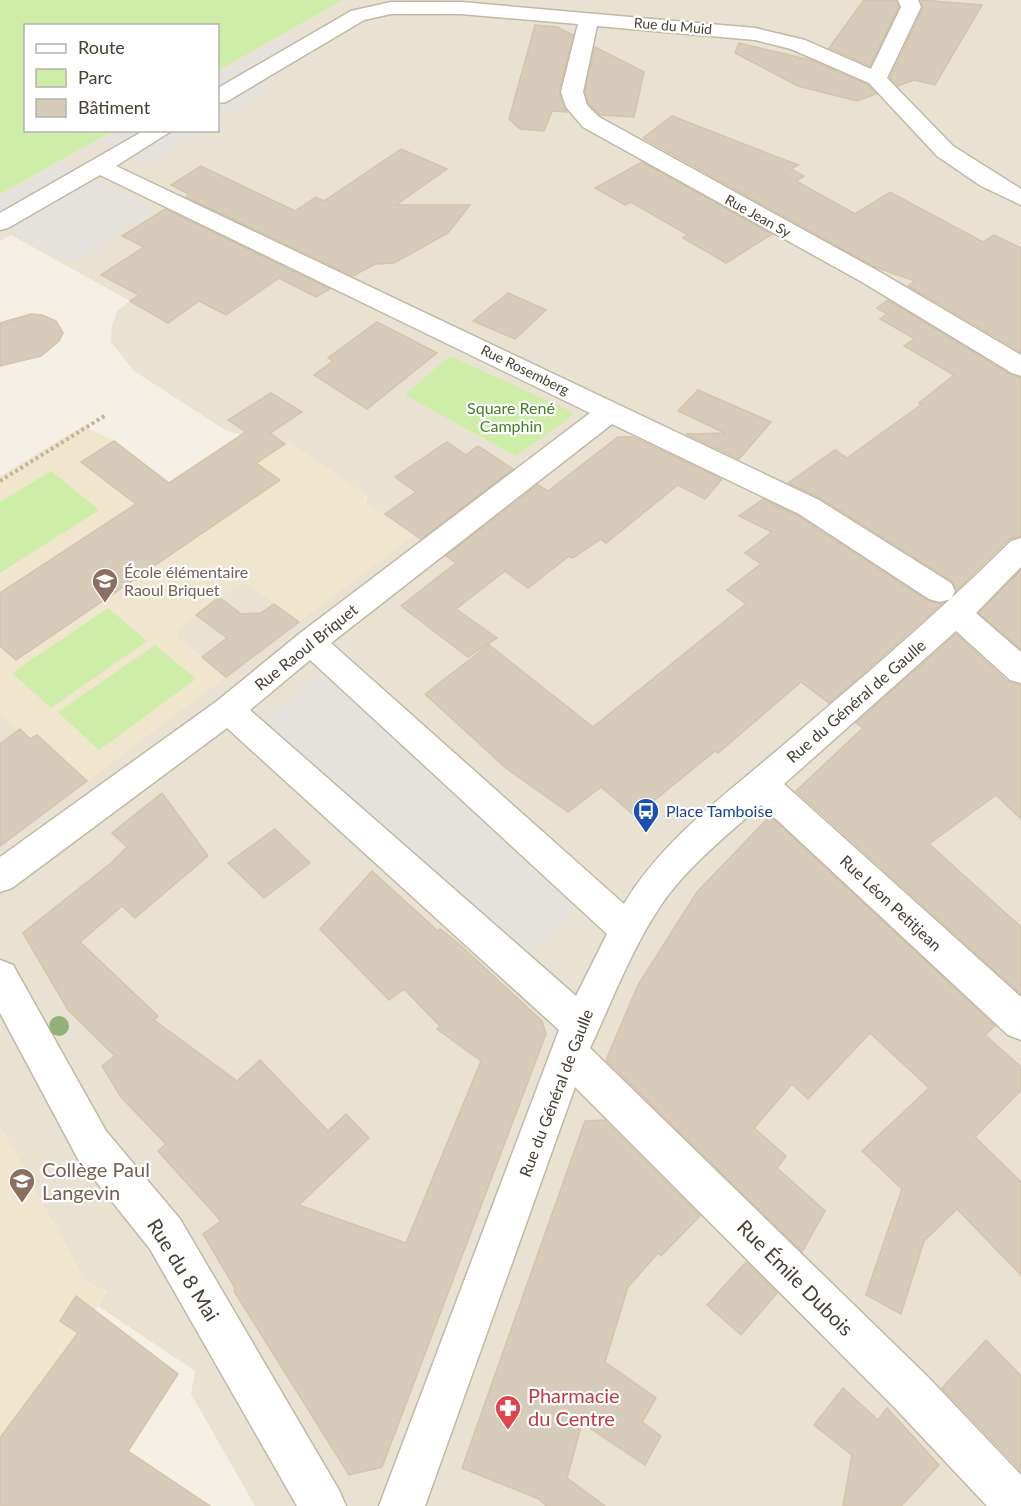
<svg xmlns="http://www.w3.org/2000/svg" width="1021" height="1506" viewBox="0 0 1021 1506" font-family="Lato,sans-serif">
  <style>
    .residential { fill: #e9e2d2 }
    .education { fill: #efe6cd }
    .green { fill: #cdeda9 }
    .parking { fill: #e5e2de }
    .building { fill: #d7ccb9; stroke: #d3c4ab; stroke-width: 1.5 }
    .lines { fill: none; stroke-linecap: round; stroke-linejoin: round }
    .minor-casing { stroke: #c1b8a6; stroke-width: 3 }
    .path { stroke: #c4b596; stroke-width: 4; stroke-dasharray: 3 3; stroke-linecap: butt }
    .minor { fill: #fff; fill-rule: evenodd }
    .tree { fill: #93b279 }
    .labels { text-anchor: middle; stroke-width: 4.5; stroke-linejoin: round; paint-order: stroke }
    .far-street-label { font-size: 14px; fill: #474034; stroke: #fff }
    .park-label { font-size: 16px; fill: #437f21; stroke: #fff }
    .education-label { font-size: 16px; fill: #785e54; stroke: #fff; text-anchor: start }
    .street-label { font-size: 16px; fill: #474034; stroke: #fff }
    .transit-label { font-size: 16px; fill: #164399; stroke: #fff; text-anchor: start }
    .near-education-label { font-size: 20px; fill: #785e54; stroke: #fff; text-anchor: start }
    .near-street-label { font-size: 20px; fill: #474034; stroke: #fff }
    .near-health-label { font-size: 20px; fill: #be3a42; stroke: #fff; text-anchor: start }
  </style>
  <rect width="100%" height="100%" fill="#f4f0e5"/>
  <polygon class="residential" points="343,0 1021,0 1021,1506 255,1506 191,1394 195,1371 98,1306 107,1292 86,1282 0,1126 0,713 29,739 37,735 87,781 226,676 179,639 177,635 182,625 234,587 244,584 249,584 298,621 368,497 288,442 285,444 258,425 242,435 225,430 134,371 111,342 112,325 118,310 130,301 11,235 0,241 0,194 113,131 218,130 218,71"/>
  <g class="education">
    <polygon points="258,425 285,443 288,441 368,496 364,501 415,535 299,622 249,584 244,584 234,587 182,625 177,635 179,639 226,677 87,781 37,735 29,739 0,713 0,476 83,426 114,441 169,483"/>
    <polygon points="0,1126 86,1282 107,1293 0,1438"/>
  </g>
  <g class="green">
    <polygon points="0,0 343,0 218,71 218,26 26,26 26,130 113,131 0,194"/>
    <polygon points="450,356 572,412 571,417 516,456 405,395"/>
    <polygon points="51,471 99,510 0,573 0,502"/>
    <polygon points="108,608 147,641 51,708 12,673"/>
    <polygon points="155,645 196,679 99,750 58,712"/>
  </g>
  <g class="parking">
    <polygon points="285,35 307,45 251,79 272,88 218,122 218,74"/>
    <polygon points="120,131 203,131 147,165 101,141"/>
    <polygon points="59,163 134,199 156,211 70,264 0,225 0,197"/>
    <polygon points="333,663 588,893 518,969 250,730"/>
  </g>
  <g class="building">
    <polygon points="864,0 896,0 899,7 870,66 829,48"/>
    <polygon points="921,0 982,5 935,85 914,80 898,86 890,78 923,8"/>
    <polygon points="535,25 557,27 573,35 559,91 567,112 552,111 544,131 520,129 509,119"/>
    <polygon points="739,43 810,60 868,85 876,94 857,101 798,86 735,53"/>
    <polygon points="595,47 644,72 634,117 600,115 589,104 585,92"/>
    <polygon points="672,116 798,165 791,169 804,176 796,181 855,214 890,192 983,242 994,235 1021,248 1021,352 908,286 915,281 875,267 643,138"/>
    <polygon points="401,149 447,169 396,205 470,205 448,233 394,263 375,264 353,276 186,197 189,194 171,185 201,166 295,211 316,197 324,201"/>
    <polygon points="642,162 772,234 726,263 683,238 688,235 631,202 625,205 595,188"/>
    <polygon points="165,209 330,289 316,297 279,278 226,315 199,301 168,323 130,301 139,295 101,275 144,247 122,236"/>
    <polygon points="508,293 546,310 515,339 473,321"/>
    <polygon points="888,300 1011,375 1021,378 1021,536 1009,539 957,590 952,581 820,498 788,483 835,450 847,458 922,404 919,403 954,375 904,346 915,339 880,319 887,314 877,308"/>
    <polygon points="31,314 42,315 56,321 63,333 59,341 41,356 0,366 0,323"/>
    <polygon points="377,322 437,353 367,409 314,375 333,361 328,358"/>
    <polygon points="698,390 771,422 739,459 686,434 725,433 678,411"/>
    <polygon points="271,393 302,412 270,433 285,444 256,463 280,480 16,660 0,646 0,593 136,504 81,462 114,441 169,483 246,432 228,420"/>
    <polygon points="618,437 633,437 722,479 705,499 678,485 606,543 601,539 573,558 569,556 528,588 505,571 456,609 497,638 468,657 401,606 456,563 446,556 538,485 548,491"/>
    <polygon points="447,442 466,455 478,446 513,469 421,539 385,514 416,492 395,477"/>
    <polygon points="763,499 798,516 928,601 942,604 829,703 801,682 718,753 715,751 635,816 601,787 568,812 507,769 425,694 489,645 593,727 746,604 727,590 761,564 745,553 772,532 739,516"/>
    <polygon points="1021,570 1021,649 979,613"/>
    <polygon points="219,597 241,614 261,613 274,604 299,622 226,677 202,657 227,638 196,615"/>
    <polygon points="956,634 1008,682 1021,685 1021,819 996,795 929,844 1021,927 1021,994 796,791 863,728 856,723"/>
    <polygon points="20,729 30,739 37,735 87,781 0,846 0,744"/>
    <polygon points="162,793 208,856 135,918 122,906 80,942 158,1016 154,1020 237,1081 260,1060 328,1131 346,1114 369,1138 299,1205 406,1243 481,1061 437,1029 440,1026 404,989 389,1000 320,929 372,871 438,931 440,929 458,943 542,1021 546,1034 382,1467 349,1475 234,1291 235,1288 203,1234 221,1221 158,1151 166,1144 121,1097 102,1066 115,1056 68,1010 23,933 111,863 127,847 112,833"/>
    <polygon points="770,816 995,1026 985,1035 1021,1067 1021,1090 975,1137 1021,1182 1021,1275 957,1209 924,1241 901,1314 866,1295 902,1189 862,1151 929,1088 870,1033 808,1099 792,1084 754,1128 786,1156 777,1168 825,1211 802,1252 606,1060 638,985 697,892"/>
    <polygon points="275,829 310,863 264,898 228,863"/>
    <polygon points="604,1120 700,1216 661,1256 658,1253 628,1287 605,1362 656,1398 642,1422 661,1436 645,1465 582,1423 567,1478 605,1506 546,1506 539,1499 462,1468 585,1121"/>
    <polygon points="746,1262 777,1293 741,1335 707,1305"/>
    <polygon points="76,1296 178,1374 128,1451 210,1506 0,1506 0,1438 78,1333 60,1321"/>
    <polygon points="986,1340 1021,1376 1021,1471 942,1388"/>
    <polygon points="843,1388 878,1420 887,1408 939,1465 901,1506 843,1506 852,1455 814,1425"/>
  </g>
  <g class="lines">
    <g class="minor-casing">
      <g id="minor">
        <polygon points="898,0 918,0 921,7 887,78 953,146 1021,189 1021,205 981,186 937,156 869,83 791,49 755,40 597,26 583,92 587,105 599,117 880,272 1021,355 1021,376 1012,373 862,282 583,127 566,107 561,92 578,24 461,14 391,14 364,20 226,102 218,103 218,88 351,11 391,2 461,2 755,28 805,40 871,69 901,7"/>
        <path d="M145,130H173L116,166L819,500L951,583L955,591L951,599L940,602L929,599L799,514L612,424L331,643L624,904C661,842 720,799 774,753C854,684 936,616 1011,541L1021,538V567L976,613L1021,652V683L1010,680L956,631L784,784L1021,997V1040L1008,1035L761,805C726,836 688,866 661,905C632,948 612,1001 590,1048L927,1376L1021,1475V1506H987L895,1408L575,1087L425,1506H379L559,1030L227,728L12,888L0,892V857L217,701L299,634L590,413L100,175L8,228L0,230V213ZM310,660L607,934L576,996L250,710Z"/>
        <polygon points="0,960 13,965 106,1131 180,1219 339,1490 346,1506 297,1506 150,1249 78,1159 0,1013"/>
      </g>
    </g>
    <polyline class="path" points="0,481 106,415"/>
    <use href="#minor" class="minor"/>
  </g>
  <circle class="tree" cx="59" cy="1026" r="10"/>
  <defs>
    <g id="school-pin" transform="scale(1.35)"><path d="M0 17L-7.5 6A9.5 9.5 0 1 1 7.5 6Z" fill="#8d6e63" stroke="#fff"/><path d="M0-5L7-2L0 1L-7-2ZM-4 1L0 2.5L4 1V4Q0 6-4 4Z" fill="#fff"/></g>
    <g id="bus-pin" transform="scale(1.35)"><path d="M0 17L-7.5 6A9.5 9.5 0 1 1 7.5 6Z" fill="#1a4fb4" stroke="#fff"/><path d="M-5-6H5V4H4V6H2V4H-2V6H-4V4H-5ZM-3.5-4V0h7V-4ZM-3.5 1.2v1.5H-2V1.2ZM2 1.2v1.5H3.5V1.2Z" fill="#fff"/></g>
    <g id="pharmacy-pin" transform="scale(1.35)"><path d="M0 17L-7.5 6A9.5 9.5 0 1 1 7.5 6Z" fill="#e0444e" stroke="#fff"/><path d="M-2-6h4v4h4v4h-4v4h-4v-4h-4v-4h4Z" fill="#fff"/></g>
  </defs>
  <g fill-rule="evenodd">
    <use href="#school-pin" x="105" y="581"/>
    <use href="#bus-pin" x="646" y="811"/>
    <use href="#school-pin" x="22" y="1181"/>
    <use href="#pharmacy-pin" x="508" y="1408"/>
  </g>
  <g class="labels">
    <g class="far-street-label">
      <text transform="translate(673 26) rotate(5)" y="5">Rue du Muid</text>
      <text transform="translate(758 216) rotate(29)" y="5">Rue Jean Sy</text>
      <text transform="translate(525 370) rotate(26)" y="5">Rue Rosemberg</text>
    </g>
    <g class="park-label">
      <text x="511" y="414">Square René<tspan x="511" dy="18">Camphin</tspan></text>
    </g>
    <g class="education-label">
      <text x="124" y="578">École élémentaire<tspan x="124" dy="18">Raoul Briquet</tspan></text>
    </g>
    <g class="street-label">
      <text transform="translate(306 647) rotate(-39)" y="6">Rue Raoul Briquet</text>
      <text transform="translate(856 701) rotate(-41)" y="6">Rue du Général de Gaulle</text>
      <text transform="translate(891 903) rotate(43)" y="6">Rue Léon Petitjean</text>
      <text transform="translate(556 1093) rotate(-69)" y="6">Rue du Général de Gaulle</text>
    </g>
    <g class="transit-label">
      <text x="666" y="817">Place Tamboise</text>
    </g>
    <g class="near-education-label">
      <text x="42" y="1177">Collège Paul<tspan x="42" dy="23">Langevin</tspan></text>
    </g>
    <g class="near-street-label">
      <text transform="translate(183 1270) rotate(58)" y="7">Rue du 8 Mai</text>
      <text transform="translate(795 1278) rotate(45)" y="7">Rue Émile Dubois</text>
    </g>
    <g class="near-health-label">
      <text x="528" y="1403">Pharmacie<tspan x="528" dy="23">du Centre</tspan></text>
    </g>
  </g>
  <rect x="24" y="24" width="195" height="108" fill="#ffffff" stroke="#b5b3ae" stroke-width="1.5"/>
  <rect x="36" y="44" width="30" height="9" fill="#ffffff" stroke="#b5b3ae" stroke-width="1.5"/>
  <text x="78" y="54" font-size="18" fill="#474034">Route</text>
  <rect x="36" y="69" width="30" height="18" fill="#cdeda9" stroke="#b5b3ae" stroke-width="1.5"/>
  <text x="78" y="84" font-size="18" fill="#474034">Parc</text>
  <rect x="36" y="99" width="30" height="18" fill="#d7ccb9" stroke="#b5b3ae" stroke-width="1.5"/>
  <text x="78" y="114" font-size="18" fill="#474034">Bâtiment</text>
</svg>
